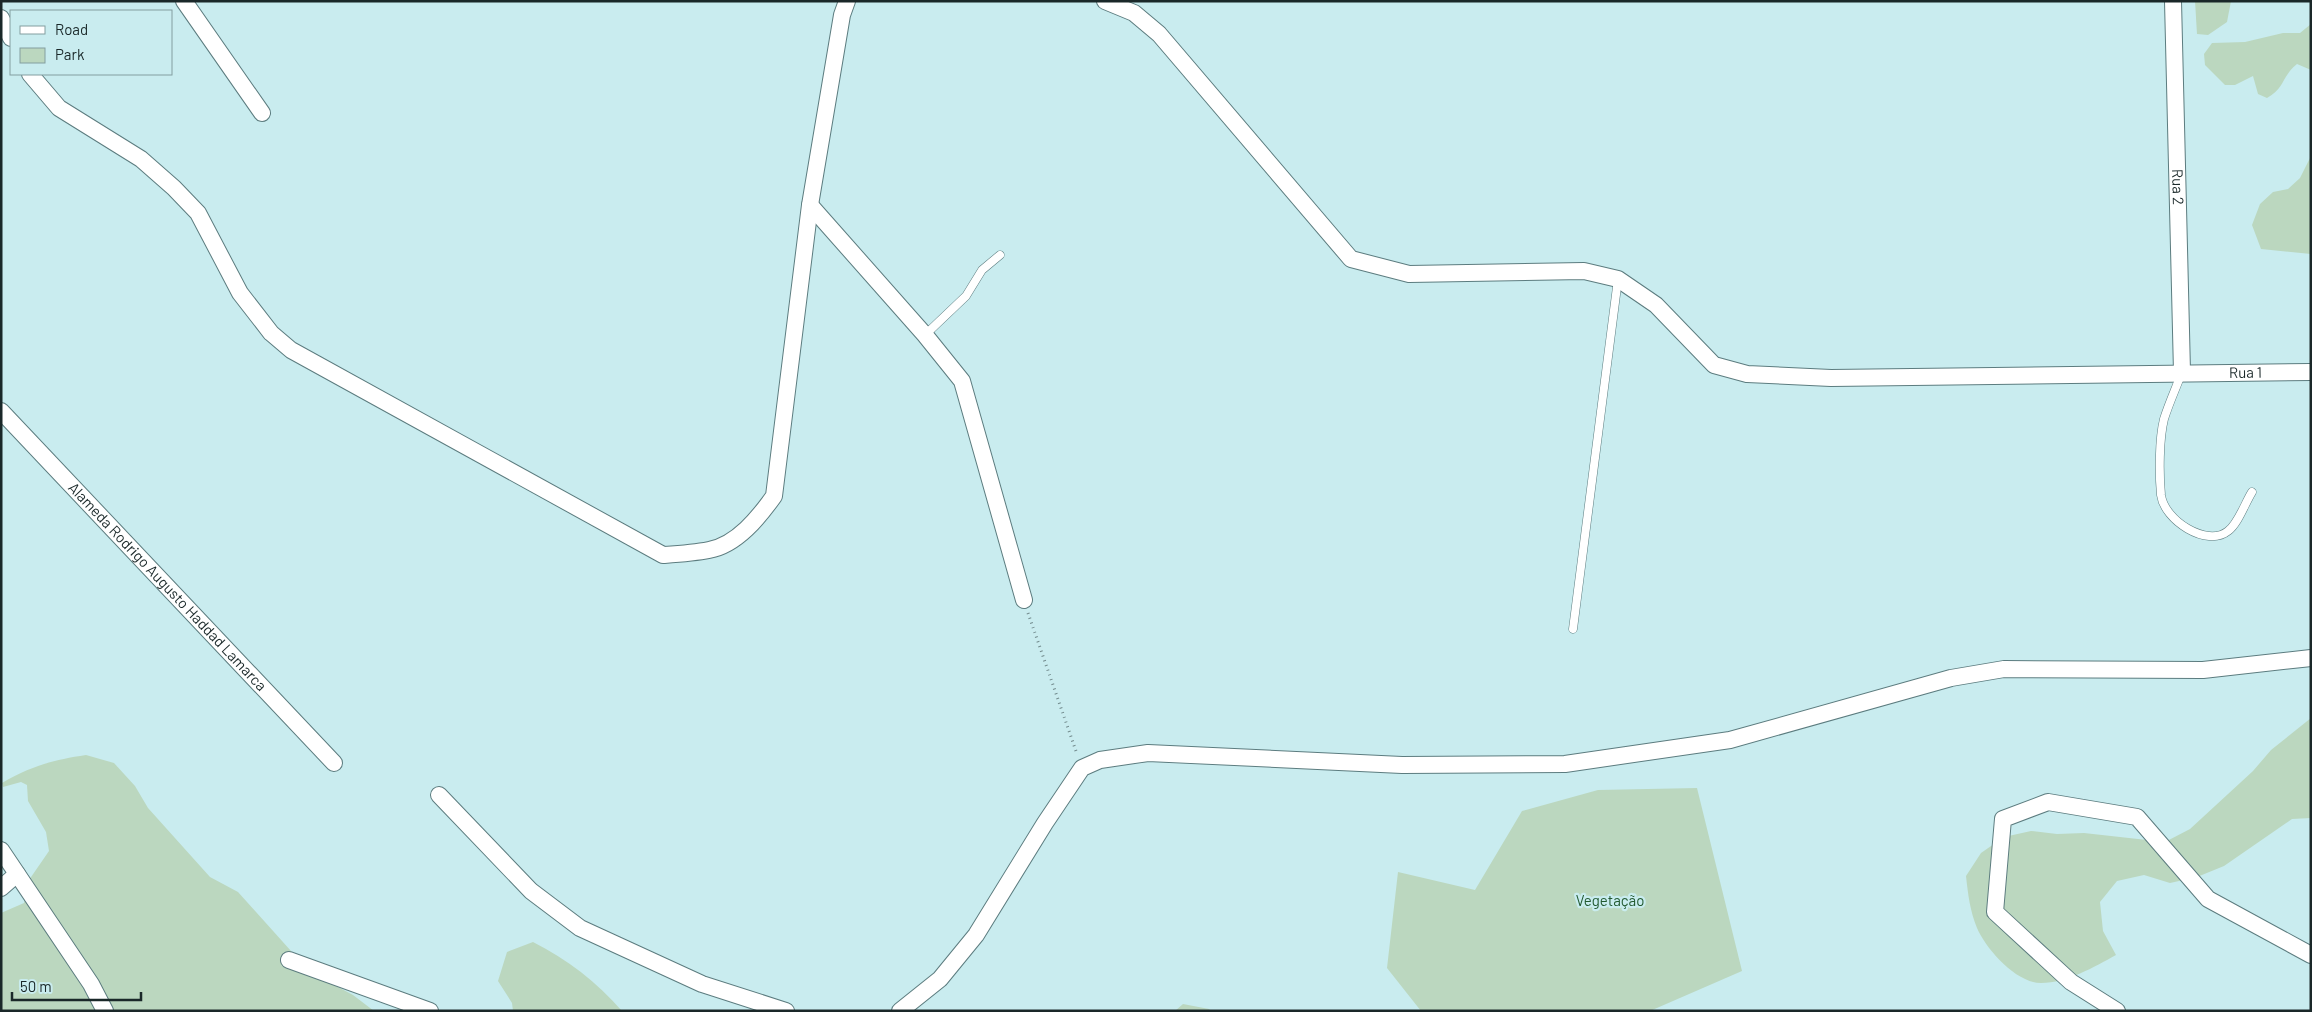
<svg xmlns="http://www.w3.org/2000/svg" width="2312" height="1012" viewBox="0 0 2312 1012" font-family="Barlow,sans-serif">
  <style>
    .green { fill: #bbd7bf }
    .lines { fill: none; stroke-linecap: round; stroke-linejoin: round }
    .lane-casing { stroke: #5c7c7f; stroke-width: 9 }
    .street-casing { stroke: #5c7c7f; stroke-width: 18 }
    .path { stroke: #738c8e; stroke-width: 3; stroke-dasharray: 1 4; stroke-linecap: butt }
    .lane { stroke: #fff; stroke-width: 8 }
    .street { stroke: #fff; stroke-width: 16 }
    .labels { text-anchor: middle; stroke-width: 4.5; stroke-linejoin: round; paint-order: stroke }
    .street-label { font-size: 15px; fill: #1a2829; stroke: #c9ecef }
    .park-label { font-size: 15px; fill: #225a31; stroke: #c9ecef }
  </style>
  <rect width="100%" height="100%" fill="#c9ecef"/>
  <g class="green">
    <polygon points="2195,1 2231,1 2227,22 2208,35 2197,34"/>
    <path d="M2311,24V70L2297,64C2281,77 2286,87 2267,98L2258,94L2253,76L2235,85H2225L2205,65L2204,54L2212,43L2245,42L2283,33H2300Z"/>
    <polygon points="2311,156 2311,254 2261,249 2252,225 2260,204 2273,192 2288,189 2300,178"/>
    <path d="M2311,718V818L2292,819L2224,866L2197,877L2170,883L2144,875L2117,881L2100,902L2103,931L2116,955C2094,967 2067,983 2041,983C2016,983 1986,949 1977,928C1970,911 1968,894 1966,876L1981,853L2004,837L2031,831L2057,834L2084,833L2165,842L2190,829L2253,771L2271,750Z"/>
    <path d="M86,755L114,763L135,786L148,808L210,877L238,892L300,961L325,980L353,995L374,1011H1V913L24,903L29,880L49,851L46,832L28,801L27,785L21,782L3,787L2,783C31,766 53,760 86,755Z"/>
    <polygon points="1697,788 1742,971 1650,1011 1421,1011 1387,968 1398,872 1475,890 1522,811 1598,790"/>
    <path d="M533,942C567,959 597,982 622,1011H513L512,1003L498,981L507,952Z"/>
    <polygon points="1183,1004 1209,1009 1211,1011 1175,1011"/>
  </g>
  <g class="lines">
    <g class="lane-casing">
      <g id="lane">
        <polyline points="925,335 966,296 982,270 1000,255"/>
        <path d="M2182,372C2176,388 2169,403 2164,419C2159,439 2159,474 2161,495C2164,520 2207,548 2228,531C2238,524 2245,503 2252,492"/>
        <polyline points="1573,629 1618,279"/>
      </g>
    </g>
    <g class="street-casing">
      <g id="street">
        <polyline points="184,1 262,113"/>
        <path id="s1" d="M1105,1L1134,13L1159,34L1351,259L1409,274L1584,271L1618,279L1656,305L1714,365L1747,374L1831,378L2311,372"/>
        <path id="s2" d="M2173,1L2182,372"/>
        <polyline points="1,18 11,38"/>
        <path d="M30,74L59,108L141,159L174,188L198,213L240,293L271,333L291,350L663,555C678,554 694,553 709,550C737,545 759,517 774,496L810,205L842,15L847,1"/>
        <polyline points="810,205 925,335 962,381 1024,600"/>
        <path id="s3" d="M1,411L334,763"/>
        <polyline points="439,795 531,891 580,928 702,984 786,1011"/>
        <polyline points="1,850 91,984 105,1011"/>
        <polyline points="1,888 17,874"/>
        <polyline points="289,960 430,1011"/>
        <polyline points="900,1011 940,979 976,935 1045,823 1082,768 1100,760 1148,753 1402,765 1565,764 1730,740 1951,678 2004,669 2203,670 2311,658"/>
        <polyline points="2117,1011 2071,982 1995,912 2003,819 2048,802 2137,817 2208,899 2311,955"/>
      </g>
    </g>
    <polyline class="path" points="1028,613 1077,754"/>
    <use href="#lane" class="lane"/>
    <use href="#street" class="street"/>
  </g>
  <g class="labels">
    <g class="street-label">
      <text dy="5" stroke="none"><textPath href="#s2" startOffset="186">Rua 2</textPath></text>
      <text dy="5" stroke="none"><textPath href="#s1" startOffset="1292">Rua 1</textPath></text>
      <text dy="5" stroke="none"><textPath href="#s3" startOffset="242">Alameda Rodrigo Augusto Haddad Lamarca</textPath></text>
    </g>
    <g class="park-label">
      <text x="1610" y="906">Vegetação</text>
    </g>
  </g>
  <rect width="2312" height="1012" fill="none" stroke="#1a2829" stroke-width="5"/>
  <rect x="10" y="10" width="162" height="65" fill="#c9ecef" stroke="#839ea0"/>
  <rect x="20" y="26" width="25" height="8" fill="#ffffff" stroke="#839ea0"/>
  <text x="55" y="35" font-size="15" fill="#1a2829">Road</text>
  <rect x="20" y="48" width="25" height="15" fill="#bbd7bf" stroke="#839ea0"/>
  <text x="55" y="60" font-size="15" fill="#1a2829">Park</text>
  <path d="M12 992v8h129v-8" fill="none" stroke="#1a2829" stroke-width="2.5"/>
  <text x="20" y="992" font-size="15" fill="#1a2829" stroke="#c9ecef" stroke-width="4" paint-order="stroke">50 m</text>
</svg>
